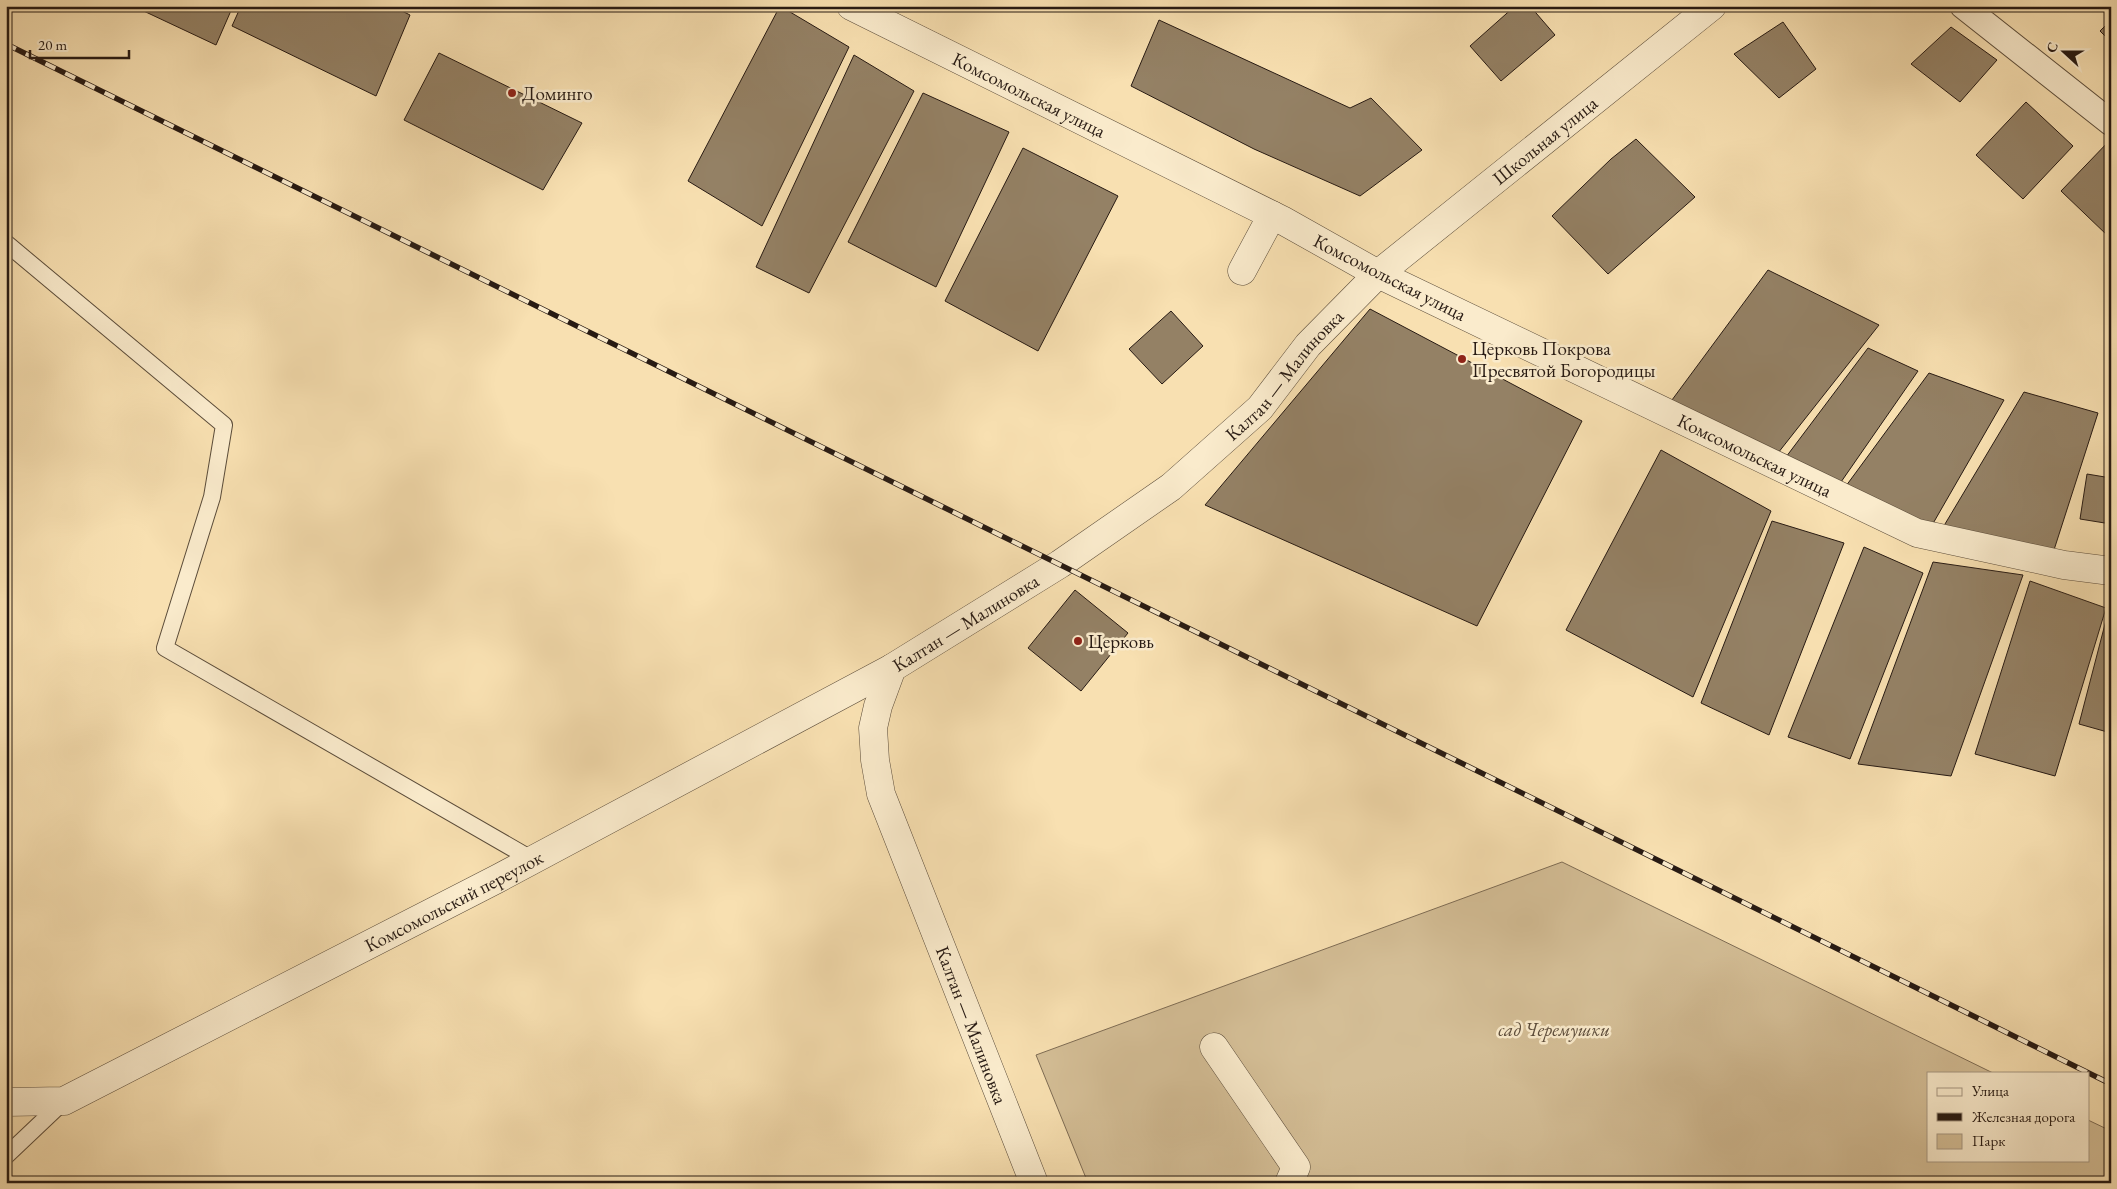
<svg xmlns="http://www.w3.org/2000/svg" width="2117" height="1189" viewBox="0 0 2117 1189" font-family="'EB Garamond',serif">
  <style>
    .green { fill: #d4be96; stroke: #7e6c54 }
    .building { fill: #948165; stroke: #271a13 }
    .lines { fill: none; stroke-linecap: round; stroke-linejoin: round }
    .service-casing { stroke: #5b4c3a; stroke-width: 18 }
    .pedestrian-casing { stroke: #5b4c3a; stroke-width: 27 }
    .minor-casing { stroke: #5b4c3a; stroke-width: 29 }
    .tertiary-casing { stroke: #5b4c3a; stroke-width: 29 }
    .service { stroke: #faebcc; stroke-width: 16 }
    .pedestrian { stroke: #faebcc; stroke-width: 25 }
    .minor { stroke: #faebcc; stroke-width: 28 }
    .tertiary { stroke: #faebcc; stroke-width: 28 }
    .rail-casing { stroke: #271a13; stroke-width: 5.5 }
    .rail { stroke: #faebcc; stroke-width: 4; stroke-dasharray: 11; stroke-linecap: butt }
    .poi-dot { fill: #8f2418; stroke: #faebcc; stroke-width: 2 }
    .labels { text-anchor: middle; stroke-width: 5; stroke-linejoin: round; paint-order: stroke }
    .poi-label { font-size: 19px; fill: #271a13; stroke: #faebcc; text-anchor: start }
    .street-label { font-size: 19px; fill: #271a13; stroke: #faebcc }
    .park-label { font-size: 19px; font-style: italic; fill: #5b4b3a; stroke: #faebcc }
  </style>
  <rect width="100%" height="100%" fill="#f8e0b1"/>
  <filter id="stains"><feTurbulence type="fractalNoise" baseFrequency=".004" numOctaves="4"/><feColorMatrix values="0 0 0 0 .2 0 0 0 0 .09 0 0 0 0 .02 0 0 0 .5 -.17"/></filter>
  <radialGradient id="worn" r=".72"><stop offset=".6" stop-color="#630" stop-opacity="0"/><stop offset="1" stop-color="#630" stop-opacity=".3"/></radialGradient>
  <polygon class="green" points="1562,862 1993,1073 1928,1073 1928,1160 2088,1160 2088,1120 2111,1131 2111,1183 1088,1183 1036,1055"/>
  <g class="building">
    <polygon points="133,6 233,6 216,45"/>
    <polygon points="241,6 392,6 410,15 376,96 232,26"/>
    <polygon points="780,6 849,47 762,226 688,181"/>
    <polygon points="1515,6 1530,6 1555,35 1501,81 1470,46"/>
    <polygon points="1159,20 1350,108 1371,98 1422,150 1360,196 1254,149 1131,86"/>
    <polygon points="2111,20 2111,42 2100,31"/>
    <polygon points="1783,22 1816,69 1779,98 1734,54"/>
    <polygon points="1951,27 1997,60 1960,102 1911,64"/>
    <polygon points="439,53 582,123 543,190 404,120"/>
    <polygon points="854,55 914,91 809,293 756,267"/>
    <polygon points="923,93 1009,132 936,287 848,242"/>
    <polygon points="2026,102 2073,146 2023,199 1976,155"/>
    <polygon points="1636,139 1695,197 1608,274 1552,216 1611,159"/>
    <polygon points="2111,139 2111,233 2108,236 2061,191"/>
    <polygon points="1023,148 1118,196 1038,351 945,301"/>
    <polygon points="1768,270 1879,325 1778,453 1669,404"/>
    <polygon points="1370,309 1582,421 1477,626 1205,505"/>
    <polygon points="1171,311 1203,346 1162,384 1129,349"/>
    <polygon points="1868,348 1918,371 1841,482 1786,457"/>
    <polygon points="1929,373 2004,400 1931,527 1843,490"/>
    <polygon points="2024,392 2098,413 2053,553 1939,534"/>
    <polygon points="1661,450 1771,511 1693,697 1566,630"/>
    <polygon points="2087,474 2111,478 2111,524 2080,519"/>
    <polygon points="1772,521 1844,543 1769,735 1701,703"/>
    <polygon points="1864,547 1923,573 1850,759 1788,737"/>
    <polygon points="1933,562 2023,575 1951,776 1858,764"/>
    <polygon points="2030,581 2106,608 2055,776 1975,754"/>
    <polygon points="1075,590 1128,633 1081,691 1028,648"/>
    <polygon points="2111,601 2111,733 2079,724"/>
  </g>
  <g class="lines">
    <g class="service-casing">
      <g id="service">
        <polyline points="6,243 224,425 212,497 165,648 533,860"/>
        <polyline points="6,1156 64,1101"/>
      </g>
    </g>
    <g class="pedestrian-casing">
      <polyline id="pedestrian" points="1963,6 2111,123"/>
    </g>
    <g class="minor-casing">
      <g id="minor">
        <polyline points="1242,271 1272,215"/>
        <path id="s1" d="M1378,274L1917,533L2064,565L2111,571"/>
        <polyline points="1214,1047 1296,1167 1289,1183"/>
        <path id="s2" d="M6,1102L64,1101L497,879L892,668"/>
      </g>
    </g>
    <g class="tertiary-casing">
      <g id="tertiary">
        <path id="s3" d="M851,6L1282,220L1378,274"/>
        <path id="s4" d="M1034,1183L881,794L875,760L873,728L878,706L892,668L1060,564L1171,487L1260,408L1308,345L1378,274L1712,6"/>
      </g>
    </g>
    <use href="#service" class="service"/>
    <use href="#pedestrian" class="pedestrian"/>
    <use href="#minor" class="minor"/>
    <use href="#tertiary" class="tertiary"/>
    <g class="rail-casing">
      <polyline id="rail" points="6,44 2111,1084"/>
    </g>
    <use href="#rail" class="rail"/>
  </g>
  <g class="poi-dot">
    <circle cx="512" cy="93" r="5"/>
    <circle cx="1462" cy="359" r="5"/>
    <circle cx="1078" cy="641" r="5"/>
  </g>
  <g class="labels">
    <g class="poi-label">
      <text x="522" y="100">Доминго</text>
      <text x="1472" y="355">Церковь Покрова<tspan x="1472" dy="22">Пресвятой Богородицы</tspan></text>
      <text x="1088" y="648">Церковь</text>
    </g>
    <g class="street-label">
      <text dy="7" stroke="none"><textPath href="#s3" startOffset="199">Комсомольская улица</textPath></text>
      <text dy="7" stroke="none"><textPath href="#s4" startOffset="1392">Школьная улица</textPath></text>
      <text transform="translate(1390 277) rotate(27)" y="7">Комсомольская улица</text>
      <text dy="7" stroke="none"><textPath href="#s4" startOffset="1040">Калтан — Малиновка</textPath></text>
      <text dy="7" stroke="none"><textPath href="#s1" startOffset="418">Комсомольская улица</textPath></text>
      <text dy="7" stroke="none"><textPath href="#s4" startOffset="634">Калтан — Малиновка</textPath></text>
      <text dy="7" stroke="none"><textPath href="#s2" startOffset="496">Комсомольский переулок</textPath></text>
      <text transform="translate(972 1025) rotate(69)" y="7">Калтан — Малиновка</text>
    </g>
    <g class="park-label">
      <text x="1554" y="1036">сад Черемушки</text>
    </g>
  </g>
  <rect width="2117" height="1189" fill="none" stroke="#f8e0b1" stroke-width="25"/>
  <rect x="8" y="8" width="2102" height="1174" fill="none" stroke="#271a13" stroke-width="2.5"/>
  <rect x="12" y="12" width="2092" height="1164" fill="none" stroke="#271a13"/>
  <rect x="1927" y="1072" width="162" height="90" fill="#faebcc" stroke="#a69782"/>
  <rect x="1937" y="1088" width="25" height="8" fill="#faebcc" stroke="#a69782"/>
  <text x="1972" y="1096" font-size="15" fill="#271a13">Улица</text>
  <rect x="1937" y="1113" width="25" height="8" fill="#271a13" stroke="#a69782"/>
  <text x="1972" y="1122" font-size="15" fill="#271a13">Железная дорога</text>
  <rect x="1937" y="1134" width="25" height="15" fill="#d4be96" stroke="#a69782"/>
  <text x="1972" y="1146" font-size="15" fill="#271a13">Парк</text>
  <g transform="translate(2064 52) rotate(291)" stroke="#faebcc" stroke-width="4" paint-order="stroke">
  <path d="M0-4L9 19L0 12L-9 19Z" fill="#271a13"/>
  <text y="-8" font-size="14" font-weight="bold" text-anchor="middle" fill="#271a13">С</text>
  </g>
  <path d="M30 50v8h99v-8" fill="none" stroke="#271a13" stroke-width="2.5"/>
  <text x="38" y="50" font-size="15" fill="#271a13" stroke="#faebcc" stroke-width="4" paint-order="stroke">20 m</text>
  <rect width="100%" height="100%" filter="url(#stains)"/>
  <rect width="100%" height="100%" fill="url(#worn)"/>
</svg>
